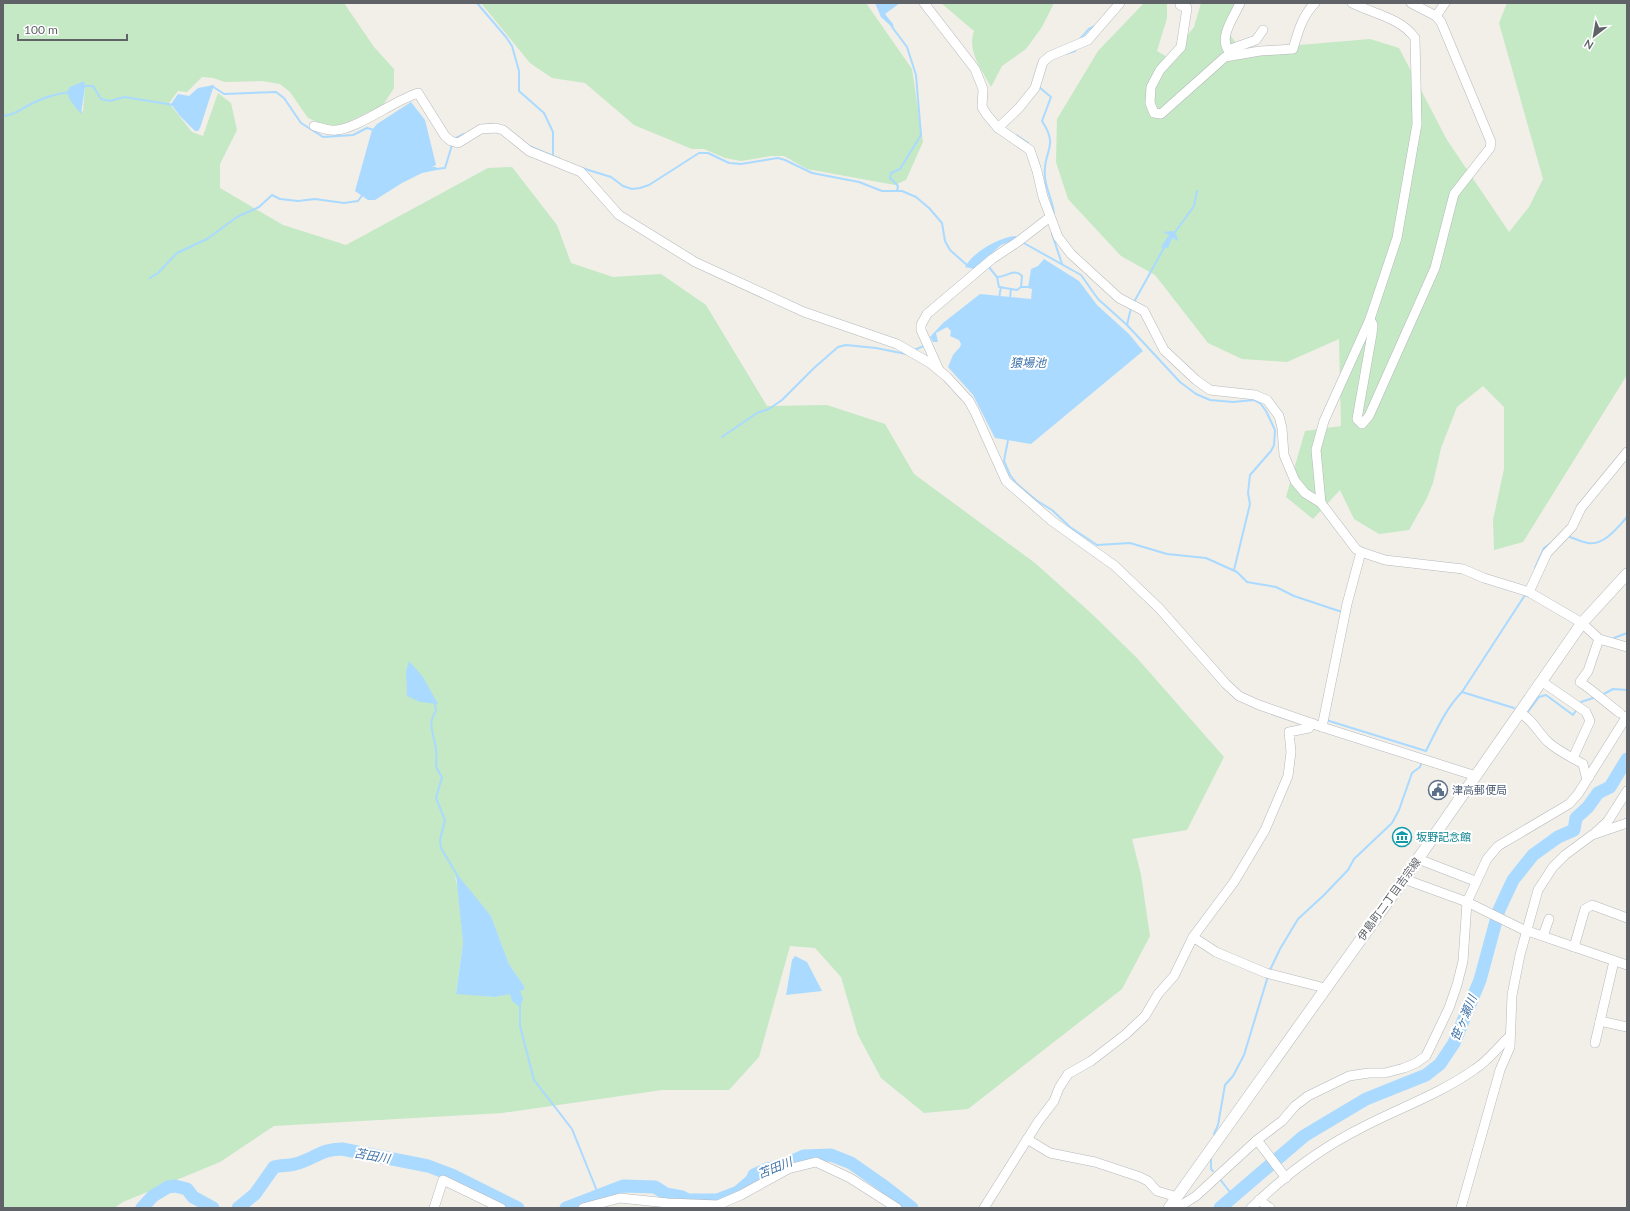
<svg xmlns="http://www.w3.org/2000/svg" width="1630" height="1211" viewBox="0 0 1630 1211" font-family="Lato,'Noto Sans JP',sans-serif">
  <style>
    .green { fill: #c5e8c5; fill-rule: evenodd }
    .water { fill: #aadaff }
    .lines { fill: none; stroke-linecap: round; stroke-linejoin: round }
    .stream { stroke: #aadaff; stroke-width: 2 }
    .river { stroke: #aadaff; stroke-width: 13 }
    .minor-casing { stroke: #b5b8bc; stroke-width: 10 }
    .tertiary-casing { stroke: #b5b8bc; stroke-width: 12 }
    .minor { stroke: #fff; stroke-width: 9 }
    .tertiary { stroke: #fff; stroke-width: 11 }
    .labels { text-anchor: middle; stroke-width: 4; stroke-linejoin: round; paint-order: stroke }
    .service-label { font-size: 11px; fill: #4e5e75; stroke: #fff; text-anchor: start }
    .culture-label { font-size: 11px; fill: #0d838f; stroke: #fff; text-anchor: start }
    .street-label { font-size: 11px; fill: #5f6368; stroke: #fff }
    .water-label { font-size: 12px; font-style: italic; fill: #4174aa; stroke: #fff }
  </style>
  <rect width="100%" height="100%" fill="#f1efe8"/>
  <g class="green">
    <path d="M3,3H344L374,47L394,69V88L383,105L346,123L329,127L308,118L290,92L280,84L262,81L225,82L213,78L202,77L187,92L178,91L169,103L192,132L203,136L218,93L231,103L237,130L220,164V188L283,225L346,245L488,168L512,167L557,225L571,263L613,277L661,274L706,305L767,406L827,405L885,424L914,474L1035,563L1092,614L1137,658L1224,757L1187,830L1132,839L1141,875L1150,936L1122,989L968,1109L924,1113L881,1078L858,1035L841,977L815,948L790,946L759,1057L729,1090H662L502,1113L274,1126L220,1162L123,1202L114,1208H3ZM83,81L85,87L83,111L80,112L78,108ZM455,877L491,916L509,964L524,986L520,991L495,997L456,993L463,943L459,892Z"/>
    <polygon points="481,3 866,3 912,69 923,142 906,180 895,185 807,169 784,156 771,156 741,161 725,158 704,149 692,149 634,125 585,83 552,78 530,63"/>
    <path d="M941,3H1054L1042,27L1026,49L1002,66L991,87C981,68 967,52 974,31Z"/>
    <polygon points="1144,3 1167,3 1167,18 1157,51 1169,58 1194,27 1201,3 1235,3 1225,28 1241,50 1370,39 1399,48 1447,140 1509,232 1529,207 1543,179 1499,23 1507,3 1627,3 1627,375 1523,542 1494,550 1493,520 1504,469 1504,407 1483,386 1457,407 1441,448 1433,483 1426,500 1409,530 1379,534 1354,519 1340,490 1313,519 1286,497 1305,431 1341,426 1339,339 1287,362 1242,359 1208,343 1155,275 1121,256 1068,199 1056,162 1057,119 1098,51"/>
  </g>
  <g class="water">
    <polygon points="875,3 900,3 885,14 893,24 894,29 881,17"/>
    <polygon points="84,81 85,87 81,114 70,100 67,92 70,87"/>
    <polygon points="214,85 200,128 198,131 195,131 180,116 171,104 178,94 189,96 198,88"/>
    <polygon points="411,102 425,120 436,165 432,167 436,167 437,170 422,173 402,183 375,200 368,200 355,191 372,130 377,124"/>
    <polygon points="1173,231 1177,236 1178,241 1172,238 1168,248 1166,247 1165,249 1161,247 1169,235 1163,232"/>
    <path d="M1015,236L1019,238L1001,245L974,269L965,267C973,252 998,238 1015,236Z"/>
    <polygon points="1044,259 1079,281 1097,305 1129,334 1143,351 1031,444 995,438 973,395 948,367 953,355 960,347 961,344 959,340 950,336 951,331 947,327 936,333 938,342 933,342 930,337 943,323 980,294 1031,299 1032,289 1028,288 1031,269 1038,266"/>
    <polygon points="409,661 423,677 438,704 420,702 407,696 406,672"/>
    <polygon points="456,873 491,916 509,964 524,986 524,990 520,991 523,999 520,1007 512,1001 510,994 495,997 456,994 463,943"/>
    <polygon points="795,956 807,962 822,991 786,995 792,960"/>
  </g>
  <g class="lines">
    <g class="stream">
      <polyline points="477,3 506,37 512,46 519,71 519,91 544,113 553,132 553,155"/>
      <polyline points="892,27 907,47 916,75 921,135 900,169 891,173 890,178 898,186 897,191"/>
      <polyline points="1079,40 1089,29 1095,26"/>
      <polyline points="1065,54 1075,51 1076,48"/>
      <polyline points="82,86 93,86 101,99 110,101 124,97 174,105"/>
      <polyline points="212,86 224,94 276,92 284,98 301,123 323,137 353,135 367,128 374,130"/>
      <path d="M1039,87L1051,97L1042,121C1060,148 1042,151 1045,177C1046,190 1053,201 1054,214"/>
      <path d="M3,116C16,115 20,109 31,104C44,97 55,94 70,92"/>
      <polyline points="485,125 496,124"/>
      <polyline points="1016,135 1028,143"/>
      <polyline points="454,139 464,134"/>
      <polyline points="529,146 560,159"/>
      <polyline points="1035,153 1040,167"/>
      <polyline points="582,168 611,177 623,186 632,189 640,188 649,185 699,153 708,153 729,163 741,164 778,158 785,160 812,173 859,182 882,191 902,191 916,197 929,208 942,223 945,241 950,250 968,266"/>
      <polyline points="436,169 445,168 452,145"/>
      <polyline points="1052,234 1062,264"/>
      <polyline points="1173,235 1194,206 1197,191"/>
      <polyline points="1022,242 1081,275 1098,299 1127,325 1180,382 1196,394 1210,400 1233,402 1254,400 1261,404 1266,411 1275,430 1274,445 1271,451 1250,475 1248,493 1250,504 1234,570"/>
      <polyline points="988,266 997,277 999,287 1017,290 1021,287 1031,287"/>
      <path d="M997,277C1006,278 1014,267 1022,276L1021,287"/>
      <polyline points="150,278 158,273 177,253 207,239 237,217 259,207 272,195 280,199 298,201 315,199 344,203 358,201 363,194"/>
      <polyline points="999,298 1001,287"/>
      <polyline points="1010,298 1011,289"/>
      <polyline points="1134,302 1165,246"/>
      <polyline points="1127,325 1131,308"/>
      <polyline points="914,350 924,346"/>
      <polyline points="722,437 757,413 769,409 782,400 814,368 838,347 846,345 876,348 906,354"/>
      <polyline points="1008,440 1004,461 1010,475 1017,484 1036,500 1052,510 1070,527 1097,545 1130,543 1167,554 1206,558 1237,572 1247,582 1276,587 1294,596 1342,612"/>
      <path d="M1570,537C1576,539 1582,542 1588,543C1604,546 1618,527 1627,517"/>
      <polyline points="1535,568 1544,548 1551,543"/>
      <polyline points="1614,638 1627,633"/>
      <polyline points="1462,692 1525,595 1530,597"/>
      <polyline points="1602,695 1613,689 1627,690"/>
      <path d="M435,704L436,711C426,725 435,735 436,750C438,766 432,762 442,777L436,798L445,820L440,840L441,848L457,875"/>
      <polyline points="1580,704 1581,702 1596,697"/>
      <polyline points="1527,713 1539,697 1546,695 1573,715 1577,709"/>
      <path d="M1326,720L1426,751C1436,731 1446,708 1462,692L1514,708"/>
      <polyline points="1269,972 1280,949 1298,919 1323,896 1348,870 1354,859 1392,823 1399,810 1412,773 1420,767 1422,761"/>
      <polyline points="520,1005 520,1026 534,1080 572,1129 599,1196"/>
      <polyline points="1214,1134 1218,1125 1225,1085 1233,1076 1244,1055 1268,976"/>
      <polyline points="1211,1159 1211,1169 1213,1171"/>
      <polyline points="1219,1178 1233,1196"/>
      <polyline points="507,1208 508,1204"/>
    </g>
    <g class="river">
      <polyline points="142,1208 153,1196 168,1187 175,1186 187,1189 193,1197 213,1208"/>
      <path d="M238,1208L255,1194L274,1167C281,1165 288,1166 295,1164C315,1159 320,1149 342,1149L428,1166L452,1175L518,1208"/>
      <polyline points="566,1208 623,1186 655,1187 666,1194 682,1197 688,1200 717,1200 738,1192 752,1180 754,1175 767,1169 779,1167 804,1156 831,1155 851,1163 881,1184 912,1208"/>
      <polyline points="1220,1208 1304,1136 1366,1099 1426,1075 1440,1064 1454,1043 1480,980 1499,910 1513,880 1533,855 1558,837 1574,830 1576,818 1588,807 1598,793 1610,787 1627,759"/>
    </g>
    <g class="minor-casing">
      <g id="minor">
        <polyline points="924,3 975,69 983,89 982,107 987,115 998,128 1030,150 1037,171 1043,197 1058,237 1071,254 1119,298 1144,311 1164,350 1196,380 1210,390 1255,395 1267,400 1279,416 1282,428 1284,455 1295,481 1305,493 1321,503 1356,549 1361,552 1385,560 1463,569 1484,578 1529,592 1582,623 1599,639 1627,647"/>
        <path d="M1240,3C1234,17 1219,36 1228,50L1256,40L1263,30"/>
        <path d="M1180,5L1187,8L1181,47L1160,70L1151,87L1150,103L1154,113L1161,114L1225,57L1260,51L1293,49C1298,32 1302,16 1315,3"/>
        <polyline points="1436,16 1445,3"/>
        <path d="M314,126C322,128 328,131 336,130C357,129 395,100 418,93L445,136L451,141L458,143L481,129L496,128L503,130L529,151L581,172L619,215L695,262L804,312L897,344L930,363L947,377L969,401L975,412L1006,481L1052,521L1115,566L1159,608L1226,684L1239,696L1259,705L1322,727L1476,776"/>
        <polyline points="998,128 1019,108 1035,88 1043,62 1050,56 1088,40 1120,3"/>
        <polyline points="1370,319 1373,325 1372,334 1357,419 1362,424 1369,416 1435,268 1454,194 1490,148 1491,142 1441,22 1436,16 1411,3"/>
        <polyline points="939,370 921,330 921,325 927,314 992,259 1019,241 1050,217"/>
        <path d="M1321,503L1316,450L1324,421L1370,319L1397,238L1417,124L1415,38C1401,18 1374,14 1352,3"/>
        <polyline points="1529,592 1547,553 1572,527 1581,508 1627,452"/>
        <path d="M1599,639L1588,671L1580,682C1594,691 1606,703 1620,713"/>
        <polyline points="1541,681 1586,712 1590,721 1573,758"/>
        <path d="M1519,712C1533,720 1537,731 1548,742C1558,751 1571,757 1583,764L1586,776L1589,777"/>
        <polyline points="1322,727 1347,604 1361,552"/>
        <polyline points="1595,833 1608,821 1627,791"/>
        <polyline points="1418,859 1475,881"/>
        <polyline points="1404,879 1467,902 1522,929 1627,965"/>
        <polyline points="1543,936 1549,919"/>
        <polyline points="1193,937 1216,952 1266,973 1325,988"/>
        <polyline points="1574,947 1585,909 1592,905 1627,918"/>
        <polyline points="1600,1021 1627,1027"/>
        <polyline points="1595,1043 1614,961"/>
        <polyline points="1027,1139 1050,1153 1095,1162 1140,1177 1148,1181 1157,1191 1177,1197"/>
        <polyline points="1257,1140 1286,1178"/>
        <polyline points="1259,1200 1270,1208"/>
        <polyline points="434,1208 443,1180 501,1208"/>
        <polyline points="583,1208 620,1198 668,1203 718,1205 741,1195 788,1169 816,1162 850,1178 897,1208"/>
        <polyline points="984,1208 1038,1122 1054,1101 1059,1088 1068,1074 1091,1061 1126,1034 1145,1016 1158,994 1174,976 1193,937 1234,882 1265,830 1288,776 1291,752 1289,732 1309,728 1312,723"/>
        <polyline points="1177,1208 1196,1196 1257,1140 1282,1121 1295,1106 1308,1096 1349,1076 1369,1073 1385,1073 1404,1068 1416,1063 1426,1056 1449,1008 1457,985 1463,961 1467,902 1487,859 1498,846 1569,804 1578,794 1627,716"/>
        <path d="M1251,1208C1283,1177 1321,1148 1361,1128C1399,1108 1440,1094 1475,1069C1488,1061 1499,1046 1510,1036"/>
        <polyline points="1461,1208 1500,1070 1510,1047 1512,995 1520,955 1538,890 1553,867 1565,855 1592,835 1627,823"/>
      </g>
    </g>
    <g class="tertiary-casing">
      <polyline id="tertiary" points="1169,1208 1404,879 1582,623 1627,574"/>
    </g>
    <use href="#minor" class="minor"/>
    <use href="#tertiary" class="tertiary"/>
  </g>
  <defs>
    <g id="civic-ring" transform="scale(1)"><circle r="9.5" fill="#fff" stroke="#5c6f8a" stroke-width="1.5"/><path d="M-.6-6.5H3V-4.5H.6V-3L4-1V1h2V6H-6V1h2V-1L-.6-3ZM-1.2 2.5V6h2.4V2.5Z" fill="#5c6f8a"/></g>
    <g id="museum-ring" transform="scale(1)"><circle r="9.5" fill="#fff" stroke="#0f9aa8" stroke-width="1.5"/><path d="M0-6L6-3V-2H-6V-3ZM-5-1h2V3h-2ZM-1-1h2V3h-2ZM3-1h2V3H3ZM-6 4H6V6H-6Z" fill="#0f9aa8"/></g>
  </defs>
  <g fill-rule="evenodd">
    <use href="#civic-ring" x="1438" y="790"/>
    <use href="#museum-ring" x="1402" y="837"/>
  </g>
  <g class="labels">
    <g class="service-label">
      <text x="1452" y="794">津高郵便局</text>
    </g>
    <g class="culture-label">
      <text x="1416" y="841">坂野記念館</text>
    </g>
    <g class="street-label">
      <text transform="translate(1389 899) rotate(-54)" y="4">伊島町二丁目吉宗線</text>
    </g>
    <g class="water-label">
      <text x="1028" y="367">猿場池</text>
      <text transform="translate(1464 1018) rotate(-67)" y="4">笹ヶ瀬川</text>
      <text transform="translate(372 1156) rotate(10)" y="4">苫田川</text>
      <text transform="translate(775 1168) rotate(-22)" y="4">苫田川</text>
    </g>
  </g>
  <rect width="1630" height="1211" fill="none" stroke="#5f6368" stroke-width="8"/>
  <g transform="translate(1594 36) rotate(211)" stroke="#ffffff" stroke-width="3" paint-order="stroke">
  <path d="M0-3L7 15L0 10L-7 15Z" fill="#5f6368"/>
  <text y="-6" font-size="11" font-weight="bold" text-anchor="middle" fill="#5f6368">N</text>
  </g>
  <path d="M18 34v6h109v-6" fill="none" stroke="#5f6368" stroke-width="2"/>
  <text x="24" y="34" font-size="12" fill="#5f6368" stroke="#ffffff" stroke-width="3" paint-order="stroke">100 m</text>
</svg>
